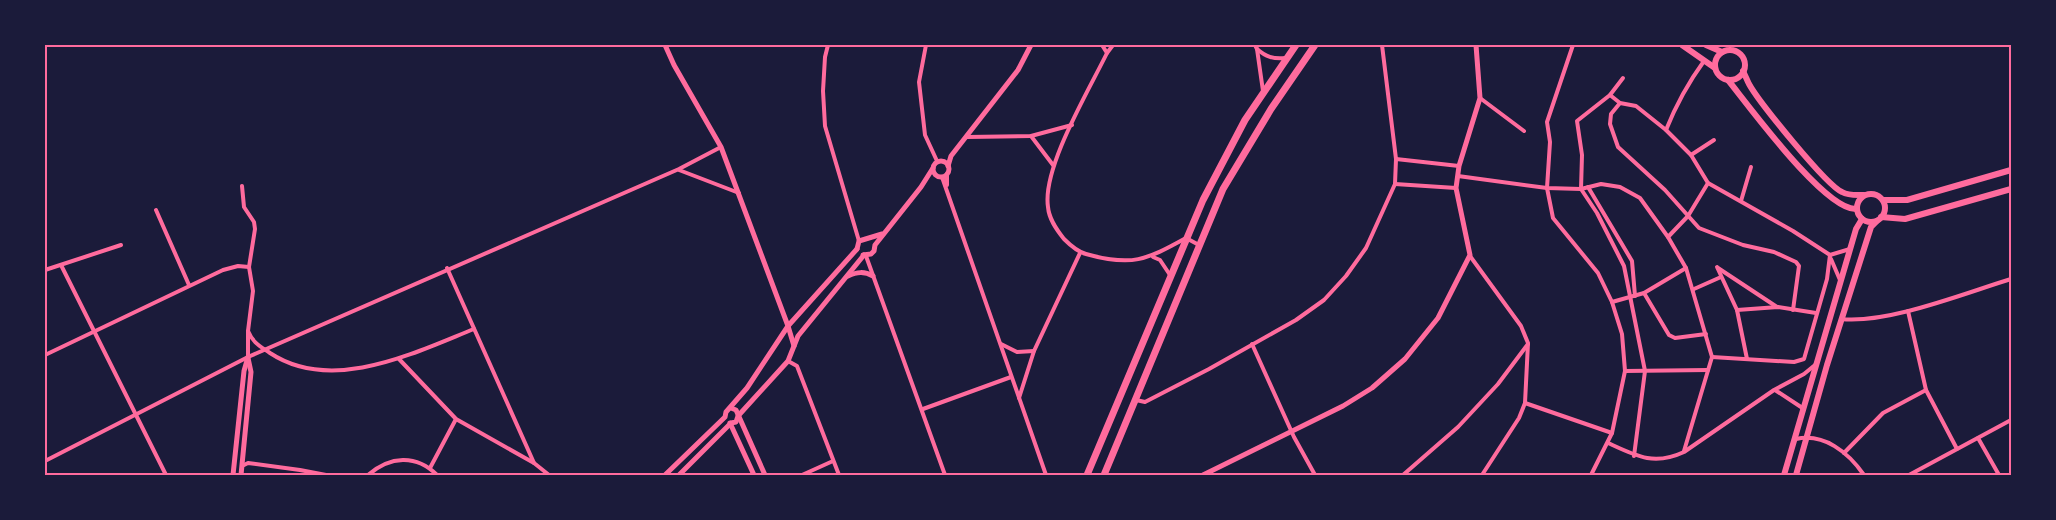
<svg xmlns="http://www.w3.org/2000/svg" width="2056" height="520" viewBox="0 0 2056 520" font-family="'Public Sans',sans-serif">
  <style>
    .lines { fill: none; stroke-linecap: round; stroke-linejoin: round }
    .minor { stroke: #ff6b9d; stroke-width: 4 }
    .tertiary { stroke: #ff6b9d; stroke-width: 5 }
    .secondary { stroke: #ff6b9d; stroke-width: 6 }
    .primary { stroke: #ff6b9d; stroke-width: 7 }
    .neatline { fill: none; stroke: #ff6b9d; stroke-width: 2 }
  </style>
  <rect width="100%" height="100%" fill="#1b1b3a"/>
  <g class="lines">
    <g class="minor">
      <polyline points="828,45 825,57 823,91 825,126 859,241"/>
      <polyline points="926,45 919,82 925,135 937,161"/>
      <polyline points="1102,45 1107,53"/>
      <path d="M1113,45L1107,53C1089,90 1042,168 1048,207C1049,219 1056,229 1064,239C1070,245 1078,252 1086,254C1132,267 1146,260 1186,238L1199,245"/>
      <polyline points="1255,45 1257,49 1263,91"/>
      <polyline points="1573,45 1547,122 1550,142 1547,188 1553,218 1598,273 1612,302 1622,334 1625,371 1612,433 1591,475"/>
      <path d="M1257,49C1266,57 1273,59 1285,58"/>
      <polyline points="1610,95 1620,103 1636,106 1666,130 1691,155 1708,183 1793,231 1830,255"/>
      <polyline points="1480,98 1524,131"/>
      <polyline points="1620,103 1611,114 1610,124 1618,147 1665,190 1699,228 1743,245 1774,252 1796,262 1799,266 1793,310"/>
      <path d="M1666,130C1676,105 1688,83 1704,61"/>
      <polyline points="1031,136 1053,165"/>
      <polyline points="967,137 1031,136 1072,125"/>
      <polyline points="1691,155 1714,140"/>
      <polyline points="1396,159 1459,166"/>
      <polyline points="679,170 739,193"/>
      <polyline points="947,174 947,185"/>
      <polyline points="1458,176 1547,188 1581,189 1601,184 1620,187 1640,198 1668,237 1686,268 1712,357"/>
      <polyline points="942,177 1046,475"/>
      <polyline points="1395,184 1456,188"/>
      <polyline points="242,186 244,207 254,222 255,229 249,267 253,291 248,331 248,357"/>
      <polyline points="1588,187 1632,261 1635,296"/>
      <polyline points="1581,189 1597,213 1624,266 1645,371 1634,456"/>
      <polyline points="1581,189 1582,155 1577,121 1610,95 1623,78"/>
      <polyline points="1741,201 1751,167"/>
      <polyline points="156,210 189,285"/>
      <polyline points="1668,237 1688,216 1708,183"/>
      <polyline points="1830,255 1850,249"/>
      <polyline points="866,256 945,475"/>
      <polyline points="1470,256 1521,326 1528,343 1525,403 1519,418 1482,475"/>
      <polyline points="1153,257 1160,260 1170,275"/>
      <polyline points="1831,259 1840,280"/>
      <polyline points="61,265 166,475"/>
      <polyline points="1717,267 1737,310 1747,359"/>
      <polyline points="447,268 534,463"/>
      <polyline points="1718,268 1777,307"/>
      <polyline points="45,270 121,245"/>
      <polyline points="1694,289 1721,277"/>
      <polyline points="1644,293 1669,335 1675,338 1706,334"/>
      <polyline points="1612,302 1644,293 1686,268"/>
      <polyline points="1737,310 1778,307 1816,313"/>
      <polyline points="1908,311 1926,390 1957,449"/>
      <path d="M1841,319C1888,324 1965,293 2011,279"/>
      <path d="M248,331C253,343 260,346 270,353C332,394 414,353 474,329"/>
      <polyline points="1001,344 1017,352 1034,351"/>
      <polyline points="1252,344 1294,437 1315,475"/>
      <polyline points="45,355 223,270 238,266 249,267"/>
      <polyline points="1712,357 1794,362 1804,359 1827,279 1830,255"/>
      <polyline points="399,359 456,419 534,463 549,475"/>
      <polyline points="788,361 797,366 839,475"/>
      <polyline points="1625,371 1708,370"/>
      <polyline points="1775,390 1804,409"/>
      <polyline points="1019,398 1034,351 1080,253"/>
      <polyline points="1136,400 1145,402 1209,369 1296,320 1324,300 1346,276 1366,248 1395,184 1396,159 1382,45"/>
      <polyline points="1525,403 1612,433"/>
      <polyline points="923,409 1011,377"/>
      <polyline points="1978,438 1999,475"/>
      <path d="M1796,439C1824,433 1848,452 1864,475"/>
      <path d="M1608,443C1636,456 1654,466 1684,452L1774,390L1804,374L1815,365"/>
      <polyline points="1684,451 1712,357"/>
      <polyline points="1844,453 1883,413 1926,390"/>
      <polyline points="45,461 248,357 679,169 721,147"/>
      <polyline points="242,466 248,463 300,470 326,475"/>
      <polyline points="430,468 456,419"/>
      <path d="M368,475C390,456 416,454 437,475"/>
      <polyline points="802,475 833,461"/>
      <polyline points="1403,475 1458,427 1498,384 1528,344"/>
      <polyline points="1909,475 2011,420"/>
    </g>
    <g class="tertiary">
      <polyline points="665,45 674,65 721,147 788,326 794,346"/>
      <circle cx="941" cy="169" r="8"/>
      <polyline points="948,166 951,156 1018,70 1031,45"/>
      <polyline points="857,249 859,241 882,234"/>
      <polyline points="863,255 871,254 874,251 875,245 921,187 933,168"/>
      <path d="M848,276C857,272 864,271 873,276"/>
      <polyline points="731,408 736,410 765,475"/>
      <polyline points="730,423 754,475"/>
      <polyline points="233,475 244,371 248,357"/>
      <polyline points="241,475 251,372 248,358"/>
      <polyline points="665,475 725,417 726,412 747,388 788,326 857,249"/>
      <polyline points="679,475 731,423 736,422 738,416 788,361 798,336 864,255"/>
      <polyline points="1203,475 1343,406 1372,388 1405,359 1438,318 1470,255 1456,188 1459,166 1480,98 1476,45"/>
    </g>
    <g class="secondary">
      <polyline points="1682,45 1715,68"/>
      <polyline points="1706,45 1722,52"/>
      <circle cx="1730" cy="65" r="15"/>
      <path d="M1743,71C1745,75 1747,80 1749,84C1759,102 1826,185 1842,192C1849,196 1857,195 1864,195"/>
      <path d="M1728,80C1749,106 1826,212 1857,209"/>
      <circle cx="1871" cy="208" r="14"/>
      <polyline points="1883,200 1907,200 2011,170"/>
      <polyline points="1881,217 1905,219 2011,189"/>
      <polyline points="1784,475 1856,229 1862,219"/>
      <polyline points="1796,475 1827,365 1871,227 1877,221"/>
    </g>
    <g class="primary">
      <polyline points="1087,475 1203,200 1245,120 1296,45"/>
      <polyline points="1104,475 1223,189 1271,109 1315,45"/>
    </g>
  </g>
  <rect width="2056" height="520" fill="none" stroke="#1b1b3a" stroke-width="93"/>
  <rect x="46" y="46" width="1964" height="428" class="neatline"/>
</svg>
